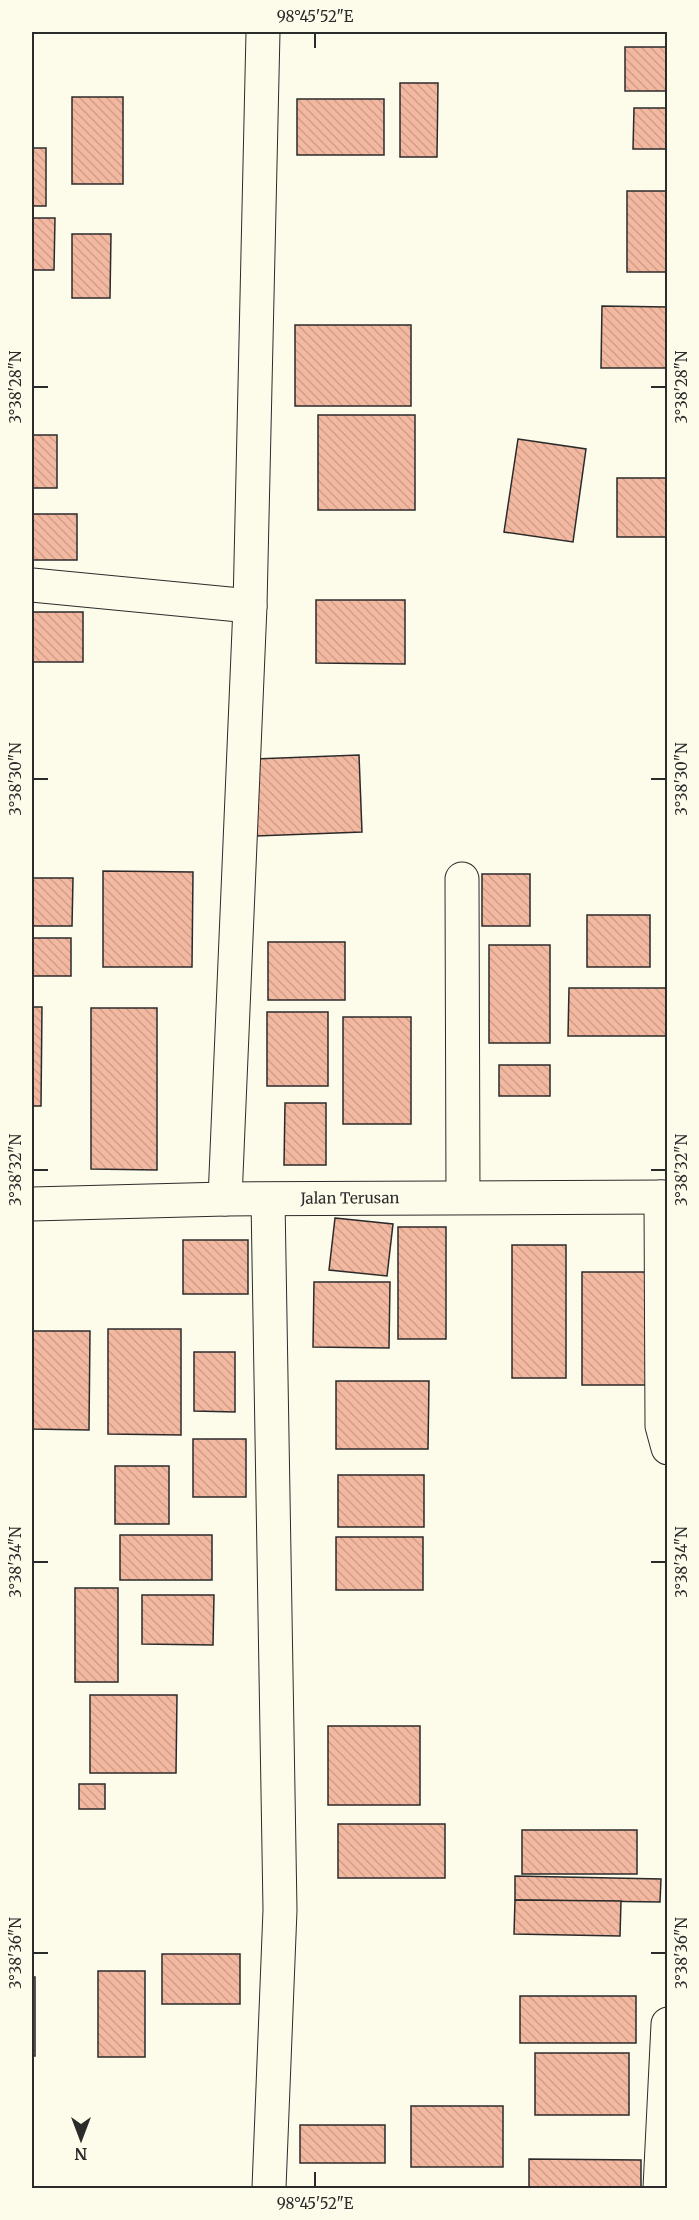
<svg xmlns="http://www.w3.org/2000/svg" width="699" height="2220" viewBox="0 0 699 2220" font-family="Merriweather,serif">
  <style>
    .building { fill: url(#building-back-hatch); stroke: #2b2b2b; stroke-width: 1.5 }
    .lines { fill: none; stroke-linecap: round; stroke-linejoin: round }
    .minor-casing { stroke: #2b2b2b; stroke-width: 35 }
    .minor { stroke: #fdfbea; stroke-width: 33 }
    .ticks { fill: none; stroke: #2b2b2b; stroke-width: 2 }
    .labels { text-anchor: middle; stroke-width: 4.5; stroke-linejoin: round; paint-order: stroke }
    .street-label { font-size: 15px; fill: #2b2b2b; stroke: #fdfbea }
    .neatline { fill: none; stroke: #2b2b2b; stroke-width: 2 }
    .ticks-label { font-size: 15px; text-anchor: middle; fill: #2b2b2b }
  </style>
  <defs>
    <pattern id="building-back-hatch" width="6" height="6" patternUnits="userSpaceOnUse" patternTransform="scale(1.5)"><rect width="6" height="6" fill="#f2b8a0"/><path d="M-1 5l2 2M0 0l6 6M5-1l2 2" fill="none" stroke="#d09e8a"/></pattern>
  </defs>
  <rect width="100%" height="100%" fill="#fdfbea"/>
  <g class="building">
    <rect x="625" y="47" width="43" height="44"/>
    <polygon points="400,83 438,83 437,157 400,157"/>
    <rect x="72" y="97" width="51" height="87"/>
    <rect x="297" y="99" width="87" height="56"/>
    <polygon points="634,108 668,108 668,149 633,149"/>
    <rect x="32" y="148" width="14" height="58"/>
    <rect x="627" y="191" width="41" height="81"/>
    <polygon points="32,218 55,218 54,270 32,270"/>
    <polygon points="72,234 111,234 110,298 72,298"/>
    <polygon points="602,306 668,307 668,368 601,368"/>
    <rect x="295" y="325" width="116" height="81"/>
    <rect x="318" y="415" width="97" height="95"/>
    <rect x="32" y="435" width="25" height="53"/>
    <polygon points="518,439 586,449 573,542 504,532"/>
    <rect x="617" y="478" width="51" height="59"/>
    <rect x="32" y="514" width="45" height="46"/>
    <polygon points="316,600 405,600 405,664 316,663"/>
    <rect x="32" y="612" width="51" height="50"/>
    <polygon points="359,755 362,832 256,836 253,759"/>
    <polygon points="103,871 193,872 192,967 103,967"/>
    <rect x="482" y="874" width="48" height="52"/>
    <polygon points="32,878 73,878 72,926 32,926"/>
    <rect x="587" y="915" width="63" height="52"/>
    <rect x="32" y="938" width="39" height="38"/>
    <rect x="268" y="942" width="77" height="58"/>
    <rect x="489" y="945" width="61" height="98"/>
    <polygon points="569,988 668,988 668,1036 568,1036"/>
    <polygon points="32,1007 42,1007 41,1106 32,1106"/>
    <polygon points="91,1008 157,1008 157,1170 91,1169"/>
    <rect x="267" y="1012" width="61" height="74"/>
    <rect x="343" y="1017" width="68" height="107"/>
    <rect x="499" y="1065" width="51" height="31"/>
    <polygon points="285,1103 326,1103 326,1165 284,1165"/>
    <polygon points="335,1218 393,1224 387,1276 329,1270"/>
    <rect x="398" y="1227" width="48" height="112"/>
    <rect x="183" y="1240" width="65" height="54"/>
    <rect x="512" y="1245" width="54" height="133"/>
    <rect x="582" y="1272" width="64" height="113"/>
    <polygon points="314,1282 390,1282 389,1348 313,1347"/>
    <polygon points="108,1329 181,1329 181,1435 108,1434"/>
    <polygon points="33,1331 90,1331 89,1430 32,1429"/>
    <polygon points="194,1352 235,1352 235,1412 194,1411"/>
    <polygon points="336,1381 429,1381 428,1449 336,1449"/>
    <rect x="193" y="1439" width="53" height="58"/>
    <rect x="115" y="1466" width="54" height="58"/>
    <rect x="338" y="1475" width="86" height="52"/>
    <rect x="120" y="1535" width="92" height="45"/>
    <rect x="336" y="1537" width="87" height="53"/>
    <rect x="75" y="1588" width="43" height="94"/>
    <polygon points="142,1595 214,1595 213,1645 142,1644"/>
    <polygon points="90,1695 177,1695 176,1773 90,1773"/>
    <rect x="328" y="1726" width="92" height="79"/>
    <rect x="79" y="1784" width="26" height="25"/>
    <rect x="338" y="1824" width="107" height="54"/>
    <rect x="522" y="1830" width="115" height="44"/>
    <polygon points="515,1876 661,1879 660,1902 515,1900"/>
    <polygon points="515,1900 621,1901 620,1936 514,1934"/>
    <rect x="162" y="1954" width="78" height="50"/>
    <rect x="98" y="1971" width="47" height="86"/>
    <rect x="32" y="1977" width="3" height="79"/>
    <rect x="520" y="1996" width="116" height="47"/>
    <rect x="535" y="2053" width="94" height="62"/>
    <rect x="411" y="2106" width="92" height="61"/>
    <rect x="300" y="2125" width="85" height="38"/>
    <polygon points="529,2159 641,2160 641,2188 529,2188"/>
  </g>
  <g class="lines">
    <g class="minor-casing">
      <g id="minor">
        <polyline points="32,585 250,606"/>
        <polyline points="462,879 463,1197"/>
        <polyline points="661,1197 662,1426 668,1448"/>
        <polyline points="225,1199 250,606 263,32"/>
        <polyline points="268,1200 280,1910 269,2188"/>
        <path id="s1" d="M32,1204L225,1199L668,1197"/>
        <polyline points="660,2188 668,2024"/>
      </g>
    </g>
    <use href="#minor" class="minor"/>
  </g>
  <path class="ticks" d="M315,33V48M33,387H48M651,387H666M33,779H48M651,779H666M33,1170H48M651,1170H666M33,1562H48M651,1562H666M33,1953H48M651,1953H666M315,2172V2187"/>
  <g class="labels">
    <g class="street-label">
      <text dy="5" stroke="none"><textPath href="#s1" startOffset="318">Jalan Terusan</textPath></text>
    </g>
  </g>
  <rect width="699" height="2220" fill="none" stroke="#fdfbea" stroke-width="66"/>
  <g transform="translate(81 2139) rotate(180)" stroke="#fdfbea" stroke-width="4.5" paint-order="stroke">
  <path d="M0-4.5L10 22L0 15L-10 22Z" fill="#2b2b2b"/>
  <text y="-9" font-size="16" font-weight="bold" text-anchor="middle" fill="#2b2b2b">N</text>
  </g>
  <rect x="33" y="33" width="633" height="2154" class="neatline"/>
  <g class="ticks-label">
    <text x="315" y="22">98°45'52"E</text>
    <text transform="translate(682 387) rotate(-90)" y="5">3°38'28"N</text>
    <text transform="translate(16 387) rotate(-90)" y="5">3°38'28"N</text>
    <text transform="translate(16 779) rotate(-90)" y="5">3°38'30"N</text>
    <text transform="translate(682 779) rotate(-90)" y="5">3°38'30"N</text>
    <text transform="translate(682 1170) rotate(-90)" y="5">3°38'32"N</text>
    <text transform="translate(16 1170) rotate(-90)" y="5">3°38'32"N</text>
    <text transform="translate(16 1562) rotate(-90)" y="5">3°38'34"N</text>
    <text transform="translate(682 1562) rotate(-90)" y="5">3°38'34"N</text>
    <text transform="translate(16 1953) rotate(-90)" y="5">3°38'36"N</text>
    <text transform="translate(682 1953) rotate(-90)" y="5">3°38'36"N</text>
    <text x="315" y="2209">98°45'52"E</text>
  </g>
</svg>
